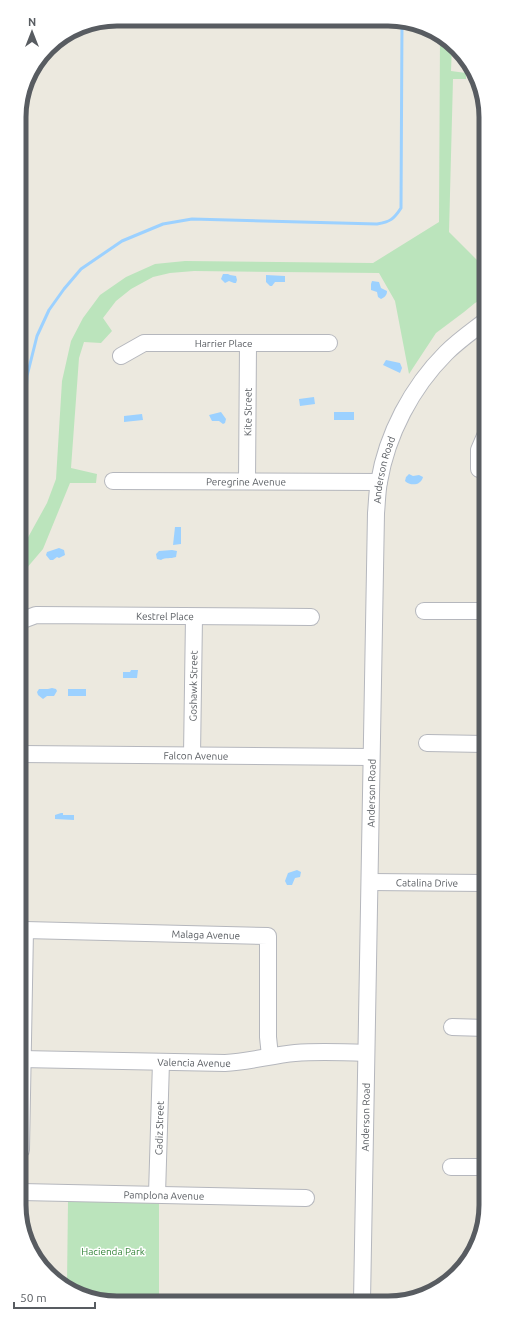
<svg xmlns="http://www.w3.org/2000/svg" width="505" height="1322" viewBox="0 0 505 1322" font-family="Ubuntu,sans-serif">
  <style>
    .green { fill: #bbe4bc }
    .water { fill: #9cd1ff }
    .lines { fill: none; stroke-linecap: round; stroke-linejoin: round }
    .stream { stroke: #9cd1ff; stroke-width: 3 }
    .minor-casing { stroke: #b5b7bd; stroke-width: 18 }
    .minor { stroke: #fff; stroke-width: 16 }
    .labels { text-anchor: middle; stroke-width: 3; stroke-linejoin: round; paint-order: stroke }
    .street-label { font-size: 10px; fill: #585c61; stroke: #fff }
    .park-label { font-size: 10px; fill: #348439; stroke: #fff }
    .rim { fill: none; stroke: #585c61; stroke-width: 5 }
  </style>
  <rect width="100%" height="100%" fill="#ece9df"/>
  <g class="green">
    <polygon points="440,38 452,45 451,71 466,73 466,79 453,79 449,232 484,267 484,298 475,303 464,312 436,333 409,374 395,301 379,273 194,271 170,273 153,277 131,289 116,301 103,318 112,331 101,343 84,342 79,358 71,468 97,474 96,483 70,483 43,549 20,576 20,552 47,503 56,479 62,381 71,341 83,318 100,295 126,277 155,264 185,261 373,263 439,222"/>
    <polygon points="68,1201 159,1202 159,1301 98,1301 67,1285"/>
  </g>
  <g class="water">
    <polygon points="223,274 228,274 230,275 236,276 237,280 236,283 234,283 229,281 225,283 221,279"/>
    <polygon points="266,275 285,276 285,282 275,282 272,286 270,286 266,282"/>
    <path d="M372,281L379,282L381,288L387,291C387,295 385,297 381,299L378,297L377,292L371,290V284Z"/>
    <polygon points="386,360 400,363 402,368 400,373 383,365"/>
    <polygon points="314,397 315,404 300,406 299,399"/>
    <polygon points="221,412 226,419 225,423 223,424 219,421 212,421 209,415"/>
    <rect x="334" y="412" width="20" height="8"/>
    <polygon points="142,414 143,420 124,422 124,416"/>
    <path d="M409,474L413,476L419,475L423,477C421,486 410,486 405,481L406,477Z"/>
    <polygon points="175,527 181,527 181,544 173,545"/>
    <polygon points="59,548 64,550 65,555 59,558 57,557 53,560 50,560 46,555 47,552"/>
    <path d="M172,550L177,551L176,557C170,559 166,557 161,560L157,559L156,554L159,551Z"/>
    <polygon points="131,670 138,670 137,678 123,678 123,672 130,672"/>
    <polygon points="52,688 56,689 57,691 54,696 47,696 43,699 38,695 37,692 39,689 48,689"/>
    <rect x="68" y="689" width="18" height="7"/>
    <polygon points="61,813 63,813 63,815 74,815 74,820 55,819 55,815"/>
    <polygon points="297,870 301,872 300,877 295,878 292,885 287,885 285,881 288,873"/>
  </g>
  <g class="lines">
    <path class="stream" d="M20,479L22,468L27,376L37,336L49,310L64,289L81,269L122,241L163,224L192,219L377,224C390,222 394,219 401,208L402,21"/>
    <g class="minor-casing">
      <g id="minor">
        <path id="s1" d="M121,356L144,343H329"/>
        <polyline points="485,436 479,450 479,469 485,470"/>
        <path id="s2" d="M113,481L379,482"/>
        <path id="s3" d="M247,481L248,344"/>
        <polyline points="424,611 485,611"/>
        <path id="s4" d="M20,621L36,615L311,617"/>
        <polyline points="427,743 485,744"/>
        <path id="s5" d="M20,754L371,757"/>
        <path id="s6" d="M192,755L194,617"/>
        <path id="s7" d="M370,882L485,883"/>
        <polyline points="452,1027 486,1028"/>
        <path id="s8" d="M21,1059L225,1063C249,1062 272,1055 295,1053C318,1051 343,1052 366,1053"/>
        <path id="s9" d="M21,1150L25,930L268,936V1037L270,1056"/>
        <polyline points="451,1167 486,1167"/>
        <path id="s10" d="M21,1192L306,1198"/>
        <path id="s11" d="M157,1194L161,1062"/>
        <path id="s12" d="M362,1301L376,513C377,503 377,492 379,482C387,434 412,387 446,353C458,341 471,332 484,322"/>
      </g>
    </g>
    <use href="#minor" class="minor"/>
  </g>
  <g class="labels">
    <g class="street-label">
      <text dy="4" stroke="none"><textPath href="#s1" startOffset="106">Harrier Place</textPath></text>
      <text dy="4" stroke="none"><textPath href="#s3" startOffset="69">Kite Street</textPath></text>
      <text dy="4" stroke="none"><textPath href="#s12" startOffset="832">Anderson Road</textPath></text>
      <text dy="4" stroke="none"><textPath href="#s2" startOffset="133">Peregrine Avenue</textPath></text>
      <text dy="4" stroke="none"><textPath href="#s4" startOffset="146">Kestrel Place</textPath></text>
      <text dy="4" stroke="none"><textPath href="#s6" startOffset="69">Goshawk Street</textPath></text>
      <text dy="4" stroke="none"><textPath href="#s5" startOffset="176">Falcon Avenue</textPath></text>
      <text dy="4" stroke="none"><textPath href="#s12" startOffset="508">Anderson Road</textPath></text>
      <text dy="4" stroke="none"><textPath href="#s7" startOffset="57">Catalina Drive</textPath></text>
      <text dy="4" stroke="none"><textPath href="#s9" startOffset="401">Malaga Avenue</textPath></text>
      <text dy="4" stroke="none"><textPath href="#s8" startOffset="173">Valencia Avenue</textPath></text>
      <text dy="4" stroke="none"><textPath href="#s12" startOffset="184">Anderson Road</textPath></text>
      <text dy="4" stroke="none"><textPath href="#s11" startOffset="66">Cadiz Street</textPath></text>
      <text dy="4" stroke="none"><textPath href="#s10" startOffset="143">Pamplona Avenue</textPath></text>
    </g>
    <g class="park-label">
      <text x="113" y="1255">Hacienda Park</text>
    </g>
  </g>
  <path d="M0 0H505V1322H0ZM117 26H388A91 91 0 0 1 479 117V1205A91 91 0 0 1 388 1296H117A91 91 0 0 1 26 1205V117A91 91 0 0 1 117 26Z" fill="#fff" fill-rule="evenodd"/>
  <path class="rim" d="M117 26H388A91 91 0 0 1 479 117V1205A91 91 0 0 1 388 1296H117A91 91 0 0 1 26 1205V117A91 91 0 0 1 117 26Z"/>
  <g transform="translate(32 32)" stroke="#ffffff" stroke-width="3" paint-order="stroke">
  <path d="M0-3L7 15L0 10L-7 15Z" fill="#585c61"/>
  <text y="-6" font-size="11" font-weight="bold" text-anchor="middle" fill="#585c61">N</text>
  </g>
  <path d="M14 1302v6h81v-6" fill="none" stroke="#585c61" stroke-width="2"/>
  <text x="20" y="1302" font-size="12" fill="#585c61" stroke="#ffffff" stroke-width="3" paint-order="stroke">50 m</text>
</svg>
